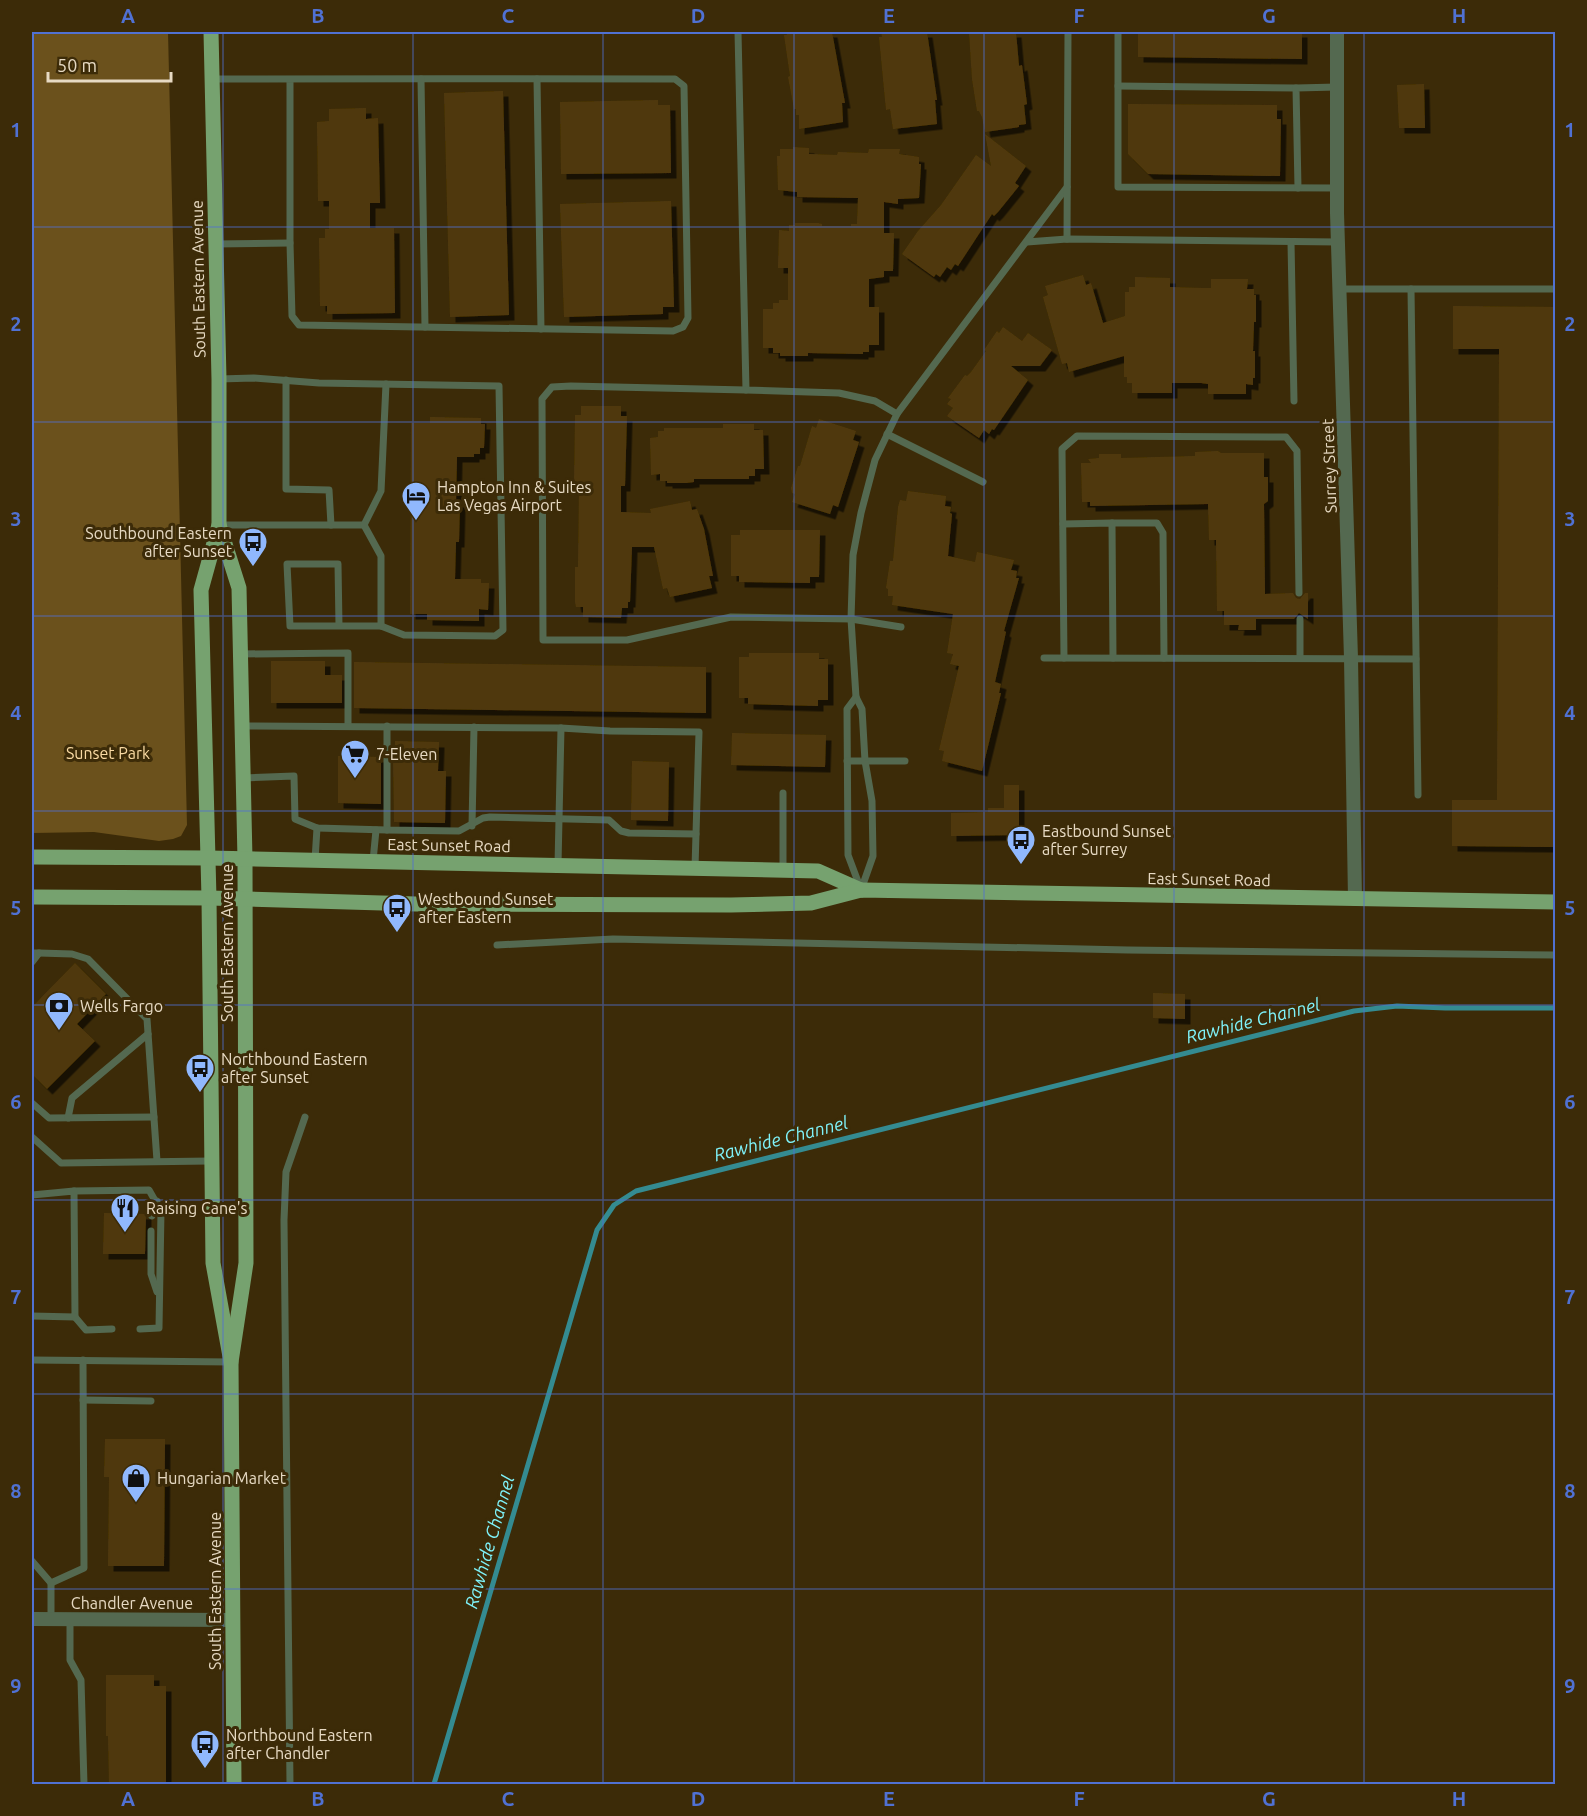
<svg xmlns="http://www.w3.org/2000/svg" width="1587" height="1816" viewBox="0 0 1587 1816" font-family="Ubuntu,sans-serif">
  <style>
    .green { fill: #6b511c }
    .lines { fill: none; stroke-linecap: round; stroke-linejoin: round }
    .stream { stroke: #348b91; stroke-width: 5 }
    .building { fill: #50390a; filter: url(#shadow) }
    .service { stroke: #546950; stroke-width: 7 }
    .minor { stroke: #546950; stroke-width: 14 }
    .primary { stroke: #76a26f; stroke-width: 15 }
    .grid { fill: none; stroke: #5071d3; stroke-width: 1.5; stroke-opacity: 0.55 }
    .labels { text-anchor: middle; stroke-width: 6; stroke-linejoin: round; paint-order: stroke }
    .street-label { font-size: 16px; fill: #e7dac3; stroke: #3c2b08 }
    .poi-label { font-size: 16px; fill: #e7dac3; stroke: #3c2b08; text-anchor: start }
    .park-label { font-size: 16px; fill: #fadaa3; stroke: #3c2b08 }
    .water-label { font-size: 18px; font-style: italic; fill: #7ff3fa; stroke: #3c2b08 }
    .neatline { fill: none; stroke: #5071d3; stroke-width: 2 }
    .grid-label { font-size: 20px; text-anchor: middle; font-weight: bold; fill: #5071d3 }
  </style>
  <defs>
    <filter id="shadow"><feDropShadow dx="5.5" dy="5.5" stdDeviation="0" flood-color="#0009"/></filter>
  </defs>
  <rect width="100%" height="100%" fill="#3c2b08"/>
  <polygon class="green" points="32,32 168,32 187,825 181,836 173,839 159,841 94,832 32,833"/>
  <g class="lines">
    <polyline class="stream" points="434,1784 597,1230 614,1205 636,1191 1354,1011 1397,1006 1445,1008 1556,1008"/>
  </g>
  <g class="building">
    <polygon points="786,32 832,32 845,103 842,103 843,122 799,129 799,115 796,115 796,109 794,109 788,77 790,76 784,35 787,35"/>
    <polygon points="881,32 927,32 937,100 935,100 937,124 893,129 890,109 886,110 879,37 882,37"/>
    <polygon points="969,32 1016,32 1019,66 1022,65 1027,104 1024,105 1026,124 1019,125 1019,127 985,132 982,117 979,111 977,111 972,79"/>
    <polygon points="1138,32 1302,32 1302,59 1138,57"/>
    <polygon points="1424,84 1425,128 1399,128 1397,85"/>
    <polygon points="503,91 509,315 450,317 444,93"/>
    <polygon points="658,100 658,105 670,105 671,173 561,174 560,102"/>
    <polygon points="1128,104 1277,105 1277,119 1281,119 1280,176 1148,174 1128,154"/>
    <polygon points="366,108 366,119 378,118 380,203 370,203 370,228 394,228 395,313 327,314 327,306 320,306 319,238 325,238 325,229 329,229 329,201 318,201 317,122 329,121 329,109"/>
    <polygon points="985,134 1026,166 1015,183 1019,186 998,212 994,216 992,214 958,266 955,264 951,270 947,267 940,277 936,274 934,277 902,254 918,231 941,205 976,155 991,166"/>
    <polygon points="793,147 809,148 809,154 837,155 838,152 868,153 869,149 900,149 899,154 919,157 919,164 921,164 919,198 898,199 898,204 884,202 884,233 894,233 893,271 884,271 884,277 869,279 869,307 879,307 879,345 869,345 869,352 863,352 863,354 808,353 808,356 780,356 780,353 773,353 773,348 763,348 763,309 773,309 773,303 779,303 779,300 788,300 788,268 778,268 779,230 789,231 789,225 795,225 795,223 818,223 822,224 822,226 851,226 851,224 857,224 858,198 797,197 797,192 778,190 777,156 780,156 780,149 793,149"/>
    <polygon points="671,201 674,307 663,307 663,314 564,317 560,204"/>
    <polygon points="1083,275 1086,285 1091,283 1103,323 1125,316 1125,292 1129,292 1129,287 1135,287 1135,277 1170,278 1170,287 1203,288 1211,288 1211,279 1248,279 1247,289 1254,289 1254,295 1256,295 1256,322 1254,322 1253,351 1255,351 1255,378 1253,378 1253,385 1246,384 1246,394 1208,394 1208,384 1201,383 1172,383 1172,393 1132,393 1132,383 1127,383 1127,377 1124,377 1124,356 1069,372 1067,363 1062,364 1043,297 1048,295 1045,286"/>
    <polygon points="1453,306 1556,307 1556,847 1452,846 1452,800 1497,800 1499,349 1453,349"/>
    <polygon points="1003,327 1022,341 1028,333 1052,350 1040,366 1011,366 1028,380 994,430 992,429 989,434 984,430 979,438 947,416 953,408 947,404 951,399 948,398 965,375 967,376 971,372 986,351 984,350 997,331 999,333"/>
    <polygon points="581,406 621,406 621,416 627,416 625,486 621,486 621,512 651,513 650,509 690,501 692,510 697,509 704,529 713,576 709,576 712,588 670,597 667,588 663,589 654,547 632,547 630,602 628,602 628,608 622,608 621,618 583,617 583,607 576,607 575,602 575,567 578,567 579,486 574,486 575,415 581,415"/>
    <polygon points="430,417 481,418 481,424 485,424 484,448 480,448 480,454 474,454 474,457 457,457 456,502 460,502 459,542 456,542 455,579 481,579 481,583 489,583 488,610 479,609 479,621 427,620 427,614 410,614 411,423 430,423"/>
    <polygon points="819,419 856,431 853,440 859,442 838,507 833,505 830,514 792,502 795,494 792,493 791,488 798,466 800,466 812,426 816,428"/>
    <polygon points="723,424 754,424 754,430 763,430 764,469 755,469 755,476 749,476 749,479 694,479 694,482 686,483 667,483 667,481 660,481 660,474 651,475 650,438 658,437 658,431 664,431 664,428 723,428"/>
    <polygon points="1218,451 1221,453 1264,453 1264,477 1268,477 1268,501 1264,504 1265,594 1293,593 1296,598 1300,599 1305,593 1308,593 1308,619 1299,613 1294,619 1256,619 1256,630 1238,630 1239,625 1224,625 1224,611 1217,611 1216,540 1209,540 1208,504 1090,506 1090,502 1082,502 1081,463 1091,463 1088,459 1099,458 1099,454 1121,454 1121,458 1195,456 1195,452"/>
    <polygon points="908,491 946,496 945,506 951,507 950,513 952,514 948,556 975,562 977,552 1014,560 1011,570 1017,571 1016,578 1019,578 1004,631 1006,632 995,682 1001,684 999,693 1001,693 982,771 942,761 944,751 939,750 959,666 950,664 953,654 947,653 953,614 892,605 893,596 888,596 888,589 886,588 890,561 893,561 898,507 900,500 906,501"/>
    <polygon points="740,530 820,530 819,577 810,577 810,583 739,582 739,576 731,576 731,535 740,535"/>
    <polygon points="749,653 819,653 819,659 828,659 828,700 818,700 818,706 748,704 748,698 739,698 739,657 749,657"/>
    <polygon points="271,661 325,661 325,675 342,675 342,703 271,703"/>
    <polygon points="354,662 706,667 706,713 354,708"/>
    <polygon points="732,733 826,735 825,767 731,765"/>
    <polygon points="395,741 439,742 438,771 446,771 445,823 394,822 393,757 395,757"/>
    <polygon points="338,756 381,757 381,804 338,803"/>
    <polygon points="632,761 669,762 668,821 631,820"/>
    <polygon points="1004,785 1019,785 1019,835 951,836 951,813 988,812 988,808 1004,808"/>
    <polygon points="75,963 106,994 77,1024 95,1041 47,1089 32,1074 32,1007"/>
    <polygon points="1153,993 1185,994 1185,1019 1153,1018"/>
    <polygon points="104,1213 146,1214 145,1254 103,1254"/>
    <polygon points="105,1439 165,1439 164,1566 108,1566 109,1477 104,1477"/>
    <polygon points="106,1675 154,1675 154,1686 166,1686 166,1785 109,1785 108,1736 106,1736"/>
  </g>
  <g class="lines">
    <g class="service">
      <polyline points="738,32 746,390 839,393 875,401 897,414 1067,187"/>
      <polyline points="1118,32 1118,187 1337,188"/>
      <path d="M212,79C366,78 521,79 675,79L684,86L688,318L683,327L673,331L299,325L292,316L290,243V79"/>
      <polyline points="421,79 425,327"/>
      <polyline points="537,79 541,329"/>
      <polyline points="1118,86 1296,88"/>
      <polyline points="1298,188 1296,88 1337,87"/>
      <polyline points="1067,239 1068,32"/>
      <polyline points="1027,242 1067,239 1338,242"/>
      <polyline points="1291,242 1294,401"/>
      <polyline points="215,244 290,243"/>
      <polyline points="1340,289 1556,289"/>
      <polyline points="1411,289 1418,795"/>
      <polyline points="219,379 254,378 319,383 499,386 503,630 495,636 404,635 381,626"/>
      <polyline points="286,380 286,489 329,490 331,525"/>
      <polyline points="746,390 571,386 552,387 542,399 543,640 627,640 731,617 851,619 901,627"/>
      <polyline points="887,434 983,482"/>
      <polyline points="1112,523 1157,523 1163,533 1164,658"/>
      <polyline points="1063,524 1112,523 1113,658"/>
      <polyline points="220,525 364,525"/>
      <polyline points="364,525 381,491 386,384"/>
      <polyline points="1300,619 1300,658"/>
      <polyline points="339,626 338,564 287,564 290,626 381,626 381,556 364,525"/>
      <polyline points="241,654 348,653 348,726"/>
      <polyline points="1044,658 1416,659"/>
      <polyline points="1064,658 1062,449 1077,436 1286,437 1297,451 1299,593"/>
      <polyline points="856,697 847,709 848,855 860,887"/>
      <polyline points="243,726 561,728 610,731 699,732 695,868"/>
      <polyline points="387,726 387,830 459,831 483,818 490,817 609,820 621,831 629,833 696,834"/>
      <polyline points="847,761 905,761"/>
      <polyline points="244,778 294,776 295,819 317,828 387,830"/>
      <polyline points="472,826 474,727"/>
      <polyline points="315,860 317,828"/>
      <polyline points="373,861 376,830"/>
      <polyline points="558,865 561,728"/>
      <polyline points="783,870 783,793"/>
      <polyline points="861,890 873,856 872,801 865,761 862,709 856,697 851,619 853,555 861,513 875,460 897,414"/>
      <polyline points="497,945 613,939 1128,950 1556,955"/>
      <polyline points="32,953 39,953 32,962"/>
      <polyline points="39,953 72,954 88,959 147,1019 157,1161"/>
      <polyline points="32,1103 49,1118 154,1117"/>
      <polyline points="68,1118 72,1098 148,1034"/>
      <polyline points="32,1137 61,1163 210,1161"/>
      <polyline points="74,1191 149,1190 161,1211 159,1328 140,1329"/>
      <polyline points="32,1195 74,1191 75,1317 32,1316"/>
      <polyline points="152,1216 157,1201"/>
      <polyline points="151,1231 151,1274 157,1292"/>
      <polyline points="75,1317 86,1330 112,1329"/>
      <polyline points="32,1360 231,1362"/>
      <polyline points="83,1400 151,1401"/>
      <polyline points="32,1561 51,1583 84,1568 83,1360"/>
      <polyline points="51,1583 51,1619"/>
      <polyline points="70,1619 70,1660 81,1680 84,1784"/>
      <polyline points="290,1784 284,1220 286,1172 305,1117"/>
    </g>
    <g class="minor">
      <polyline points="1337,32 1337,213 1351,658 1355,899"/>
      <polyline points="32,1619 233,1620"/>
    </g>
    <g class="primary">
      <polyline points="211,32 219,379 219,525 201,590 209,898 213,1263 231,1362"/>
      <polyline points="219,525 239,588 245,859 246,1263 231,1362 234,1784"/>
      <polyline points="32,857 208,858 818,871 861,890"/>
      <polyline points="32,897 209,898 416,904 731,905 811,903 861,890 1556,902"/>
    </g>
  </g>
  <path class="grid" d="M223,32V1784M413,32V1784M603,32V1784M794,32V1784M984,32V1784M1174,32V1784M1364,32V1784M32,227H1556M32,422H1556M32,616H1556M32,811H1556M32,1005H1556M32,1200H1556M32,1394H1556M32,1589H1556"/>
  <defs>
    <g id="hotel-pin" transform="scale(1.5)"><path d="M0 17L-7.5 6A9.5 9.5 0 1 1 7.5 6Z" fill="#90b8fd" stroke="#3c2b08"/><path d="M-6-4.5h1.5V1H6V5H4.5V3h-9V5H-6ZM-4 0a1.8 1.8 0 1 1 3.6 0ZM.5 0V-2.5h3Q6-2.5 6 0Z" fill="#111"/></g>
    <g id="bus-pin" transform="scale(1.5)"><path d="M0 17L-7.5 6A9.5 9.5 0 1 1 7.5 6Z" fill="#90b8fd" stroke="#3c2b08"/><path d="M-5-6H5V4H4V6H2V4H-2V6H-4V4H-5ZM-3.5-4V0h7V-4ZM-3.5 1.2v1.5H-2V1.2ZM2 1.2v1.5H3.5V1.2Z" fill="#111"/></g>
    <g id="supermarket-pin" transform="scale(1.5)"><path d="M0 17L-7.5 6A9.5 9.5 0 1 1 7.5 6Z" fill="#90b8fd" stroke="#3c2b08"/><path d="M-6-5.5h2.5l.6 2H6L4.5 2H-2.5L-4.4-4H-6ZM-1.5 3.2a1.3 1.3 0 1 0 .1 0ZM3 3.2a1.3 1.3 0 1 0 .1 0Z" fill="#111"/></g>
    <g id="bank-pin" transform="scale(1.5)"><path d="M0 17L-7.5 6A9.5 9.5 0 1 1 7.5 6Z" fill="#90b8fd" stroke="#3c2b08"/><path d="M-6-4H6V4H-6ZM0-2.3a2.3 2.3 0 1 0 0 4.6a2.3 2.3 0 1 0 0-4.6Z" fill="#111"/></g>
    <g id="restaurant-pin" transform="scale(1.5)"><path d="M0 17L-7.5 6A9.5 9.5 0 1 1 7.5 6Z" fill="#90b8fd" stroke="#3c2b08"/><path d="M-5-6h1v4h1v-4h1v4h1v-4h1v5L-1.5 .5V6h-2V.5L-5-1ZM5-6V6H3V1.5H1.5Q1.5-4 5-6Z" fill="#111"/></g>
    <g id="shop-pin" transform="scale(1.5)"><path d="M0 17L-7.5 6A9.5 9.5 0 1 1 7.5 6Z" fill="#90b8fd" stroke="#3c2b08"/><path d="M-5-2.5h2.3a2.7 3.5 0 0 1 5.4 0H5L5.5 6h-11ZM-1.5-2.5h3a1.5 2.3 0 0 0-3 0Z" fill="#111"/></g>
  </defs>
  <g fill-rule="evenodd">
    <use href="#hotel-pin" x="416" y="496"/>
    <use href="#bus-pin" x="253" y="542"/>
    <use href="#supermarket-pin" x="355" y="754"/>
    <use href="#bus-pin" x="1021" y="840"/>
    <use href="#bus-pin" x="397" y="908"/>
    <use href="#bank-pin" x="59" y="1006"/>
    <use href="#bus-pin" x="200" y="1068"/>
    <use href="#restaurant-pin" x="125" y="1208"/>
    <use href="#shop-pin" x="136" y="1478"/>
    <use href="#bus-pin" x="205" y="1744"/>
  </g>
  <g class="labels">
    <g class="street-label">
      <text transform="translate(198 279) rotate(-91)" y="6">South Eastern Avenue</text>
      <text transform="translate(1329 466) rotate(-92)" y="6">Surrey Street</text>
      <text transform="translate(449 845) rotate(1)" y="6">East Sunset Road</text>
      <text transform="translate(1209 879) rotate(1)" y="6">East Sunset Road</text>
      <text transform="translate(227 943) rotate(-90)" y="6">South Eastern Avenue</text>
      <text transform="translate(215 1591) rotate(-90)" y="6">South Eastern Avenue</text>
      <text x="132" y="1609">Chandler Avenue</text>
    </g>
    <g class="poi-label">
      <text x="437" y="493">Hampton Inn &amp; Suites<tspan x="437" dy="18">Las Vegas Airport</tspan></text>
      <text x="232" y="539" text-anchor="end">Southbound Eastern<tspan x="232" dy="18">after Sunset</tspan></text>
      <text x="376" y="760">7-Eleven</text>
      <text x="1042" y="837">Eastbound Sunset<tspan x="1042" dy="18">after Surrey</tspan></text>
      <text x="418" y="905">Westbound Sunset<tspan x="418" dy="18">after Eastern</tspan></text>
      <text x="80" y="1012">Wells Fargo</text>
      <text x="221" y="1065">Northbound Eastern<tspan x="221" dy="18">after Sunset</tspan></text>
      <text x="146" y="1214">Raising Cane's</text>
      <text x="157" y="1484">Hungarian Market</text>
      <text x="226" y="1741">Northbound Eastern<tspan x="226" dy="18">after Chandler</tspan></text>
    </g>
    <g class="park-label">
      <text x="108" y="759">Sunset Park</text>
    </g>
    <g class="water-label">
      <text transform="translate(1253 1021) rotate(-14)" y="6">Rawhide Channel</text>
      <text transform="translate(781 1139) rotate(-14)" y="6">Rawhide Channel</text>
      <text transform="translate(490 1542) rotate(-74)" y="6">Rawhide Channel</text>
    </g>
  </g>
  <rect width="1587" height="1816" fill="none" stroke="#3c2b08" stroke-width="66"/>
  <path d="M48 72v9h123v-9" fill="none" stroke="#e7dac3" stroke-width="3"/>
  <text x="57" y="72" font-size="18" fill="#e7dac3" stroke="#3c2b08" stroke-width="4.5" paint-order="stroke">50 m</text>
  <rect x="33" y="33" width="1521" height="1750" class="neatline"/>
  <g class="grid-label">
    <text x="128" y="23">A</text>
    <text x="318" y="23">B</text>
    <text x="508" y="23">C</text>
    <text x="698" y="23">D</text>
    <text x="889" y="23">E</text>
    <text x="1079" y="23">F</text>
    <text x="1269" y="23">G</text>
    <text x="1459" y="23">H</text>
    <text x="16" y="137">1</text>
    <text x="1570" y="137">1</text>
    <text x="16" y="331">2</text>
    <text x="1570" y="331">2</text>
    <text x="16" y="526">3</text>
    <text x="1570" y="526">3</text>
    <text x="16" y="720">4</text>
    <text x="1570" y="720">4</text>
    <text x="16" y="915">5</text>
    <text x="1570" y="915">5</text>
    <text x="16" y="1109">6</text>
    <text x="1570" y="1109">6</text>
    <text x="16" y="1304">7</text>
    <text x="1570" y="1304">7</text>
    <text x="16" y="1498">8</text>
    <text x="1570" y="1498">8</text>
    <text x="16" y="1693">9</text>
    <text x="1570" y="1693">9</text>
    <text x="128" y="1806">A</text>
    <text x="318" y="1806">B</text>
    <text x="508" y="1806">C</text>
    <text x="698" y="1806">D</text>
    <text x="889" y="1806">E</text>
    <text x="1079" y="1806">F</text>
    <text x="1269" y="1806">G</text>
    <text x="1459" y="1806">H</text>
  </g>
</svg>
